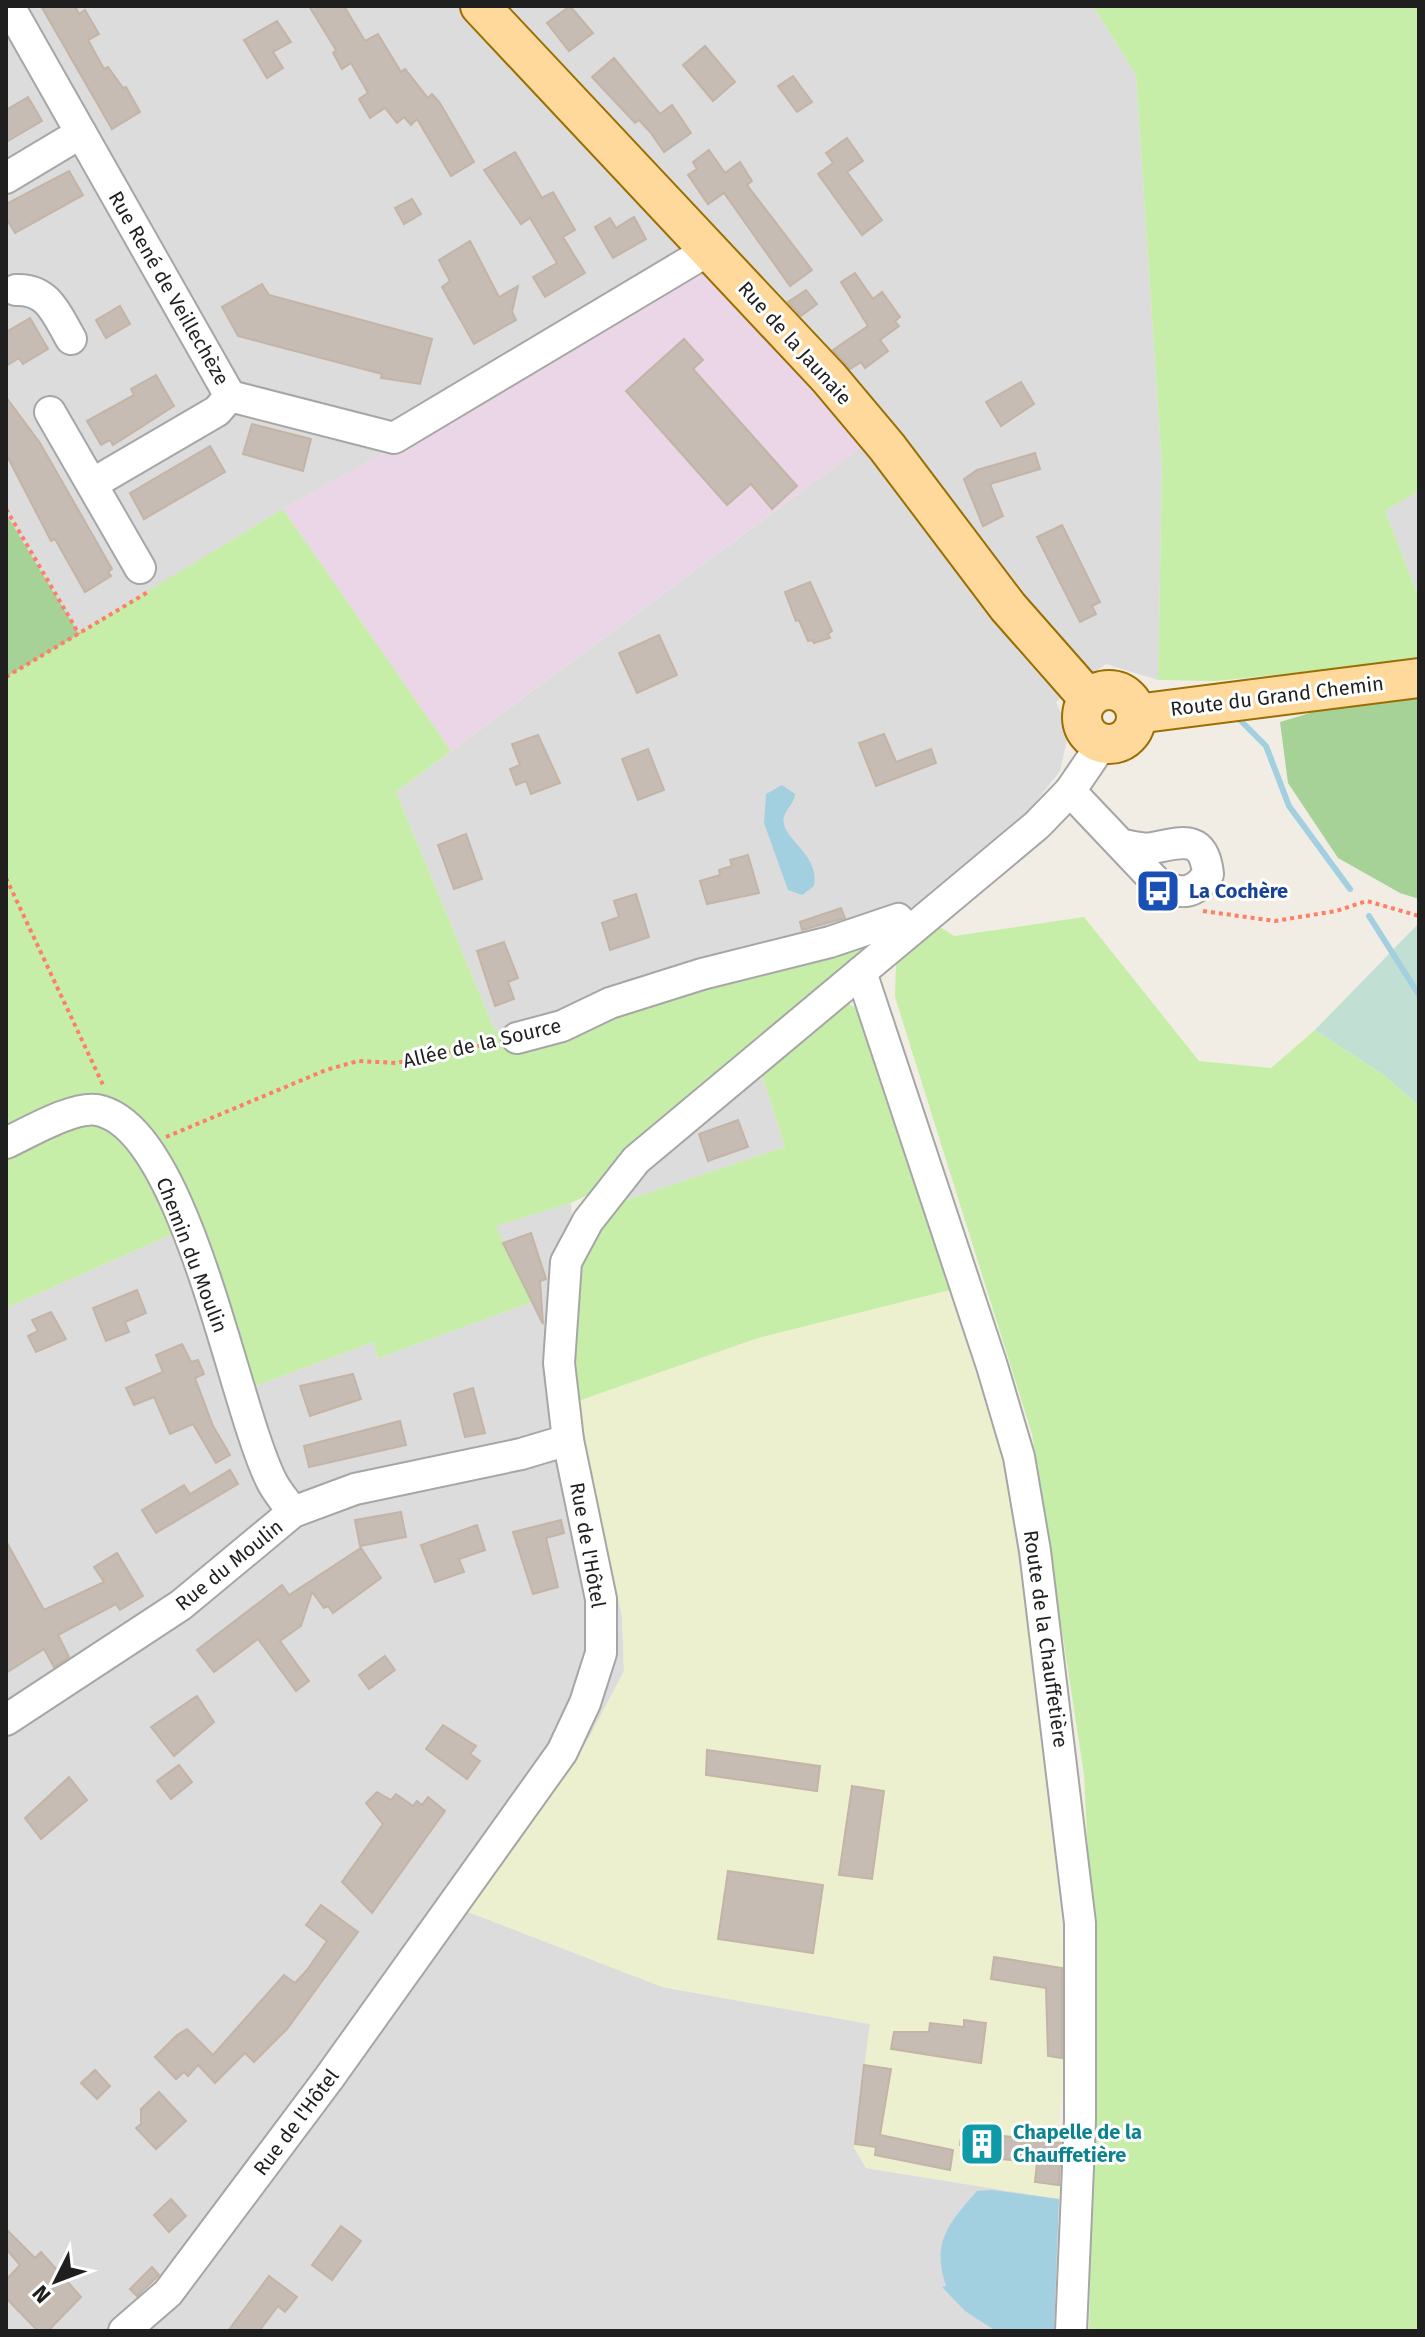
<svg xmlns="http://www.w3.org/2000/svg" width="1425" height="2337" viewBox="0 0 1425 2337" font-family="'Fira Sans',sans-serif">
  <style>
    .residential { fill: #dddcdc }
    .industrial { fill: #ead6e6 }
    .farmland { fill: #ecf0cf }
    .grass { fill: #c7eea8 }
    .forest { fill: #a6d297 }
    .wetland { fill: #c1e0d3 }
    .water { fill: #a3d0e1 }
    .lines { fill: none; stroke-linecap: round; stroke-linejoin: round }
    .stream { stroke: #a3d0e1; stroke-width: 6 }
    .building { fill: #c6bcb4; stroke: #c3b4a6; stroke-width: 2 }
    .minor-casing { stroke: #a6a6a6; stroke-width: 34 }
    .major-casing { stroke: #9a6e00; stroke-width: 42 }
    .path { stroke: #ff7e67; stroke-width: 4; stroke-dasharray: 4 4; stroke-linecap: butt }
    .minor { stroke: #fff; stroke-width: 30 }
    .major { stroke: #ffd89b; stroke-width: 38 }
    .labels { text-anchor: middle; stroke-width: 6; stroke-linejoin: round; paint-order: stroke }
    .street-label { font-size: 20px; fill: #1f1f1f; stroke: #fff }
    .transit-label { font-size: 20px; font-weight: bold; fill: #164399; stroke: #fff; text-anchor: start }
    .culture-label { font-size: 20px; font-weight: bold; fill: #0d838f; stroke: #fff; text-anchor: start }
  </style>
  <rect width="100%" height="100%" fill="#f1ede5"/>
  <g class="residential">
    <polygon points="6,6 1093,6 1136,75 1162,468 1158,680 1106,664 1056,702 1069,731 1060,771 1031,808 912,907 495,1031 396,792 864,445 709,270 283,509 79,634 6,514"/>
    <polygon points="1419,491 1419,598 1385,511"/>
    <polygon points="760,1068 785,1147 612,1205 644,1171"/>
    <polygon points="571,1203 576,1271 611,1563 622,1616 624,1671 589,1738 541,1812 662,1987 870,2024 854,2148 866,2168 1059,2199 1054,2331 6,2331 6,1308 179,1231 247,1389 373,1342 378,1358 532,1302 495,1226"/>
  </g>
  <polygon class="industrial" points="709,270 864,445 451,751 283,509"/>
  <polygon class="farmland" points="950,1290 998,1433 1011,1494 1045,1731 1068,2009 1068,2089 1061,2101 1057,2131 1064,2139 1059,2199 866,2168 854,2147 870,2024 662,1987 468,1912 589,1738 624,1671 622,1616 575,1402 758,1338"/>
  <g class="grass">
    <polygon points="1093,6 1419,6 1419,491 1385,511 1419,598 1419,660 1215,681 1158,680 1162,468 1136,75"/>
    <polygon points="283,509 451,751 396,792 495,1031 912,907 596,1191 571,1203 496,1226 532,1302 378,1358 373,1342 247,1389 179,1231 6,1308 6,677"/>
    <polygon points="1084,917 1199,1061 1271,1068 1315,1030 1384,1075 1419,1106 1419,2331 1089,2331 1096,2006 1084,1775 1032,1434 895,997 896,961 940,927 954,936"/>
    <polygon points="841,999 864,1013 950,1290 758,1338 575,1402 576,1271 612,1205 785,1147 760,1068"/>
  </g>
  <g class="forest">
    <polygon points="6,514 79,634 6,677"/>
    <polygon points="1419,696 1419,899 1400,893 1338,858 1288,783 1280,722 1320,710"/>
  </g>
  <polygon class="wetland" points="1417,925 1419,925 1419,1106 1384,1075 1315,1030"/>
  <g class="water">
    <path d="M782,785L795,794C794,806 781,812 784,824C787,841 820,857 814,886L802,895L788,890L764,823L766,794Z"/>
    <path d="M992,2190L1059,2199L1054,2331H996L965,2311L942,2287L946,2286C931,2242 949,2223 977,2191Z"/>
  </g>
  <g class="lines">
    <g class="stream">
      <polyline points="1237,717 1266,746 1289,806 1350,889"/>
      <polyline points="1369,916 1419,995"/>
    </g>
  </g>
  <g class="building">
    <polygon points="41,6 75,6 79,14 85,10 99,34 88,40 104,69 108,67 123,88 126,87 140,112 112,129"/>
    <polygon points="309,6 344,6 365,41 378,34 401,72 405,69 428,98 432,94 440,103 474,162 451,176 417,119 411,125 404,117 397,123 385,108 370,118 359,99 368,93 351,63 342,69 333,53 336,50"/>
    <polygon points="570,6 593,33 569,51 547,23"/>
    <polygon points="277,21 291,42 273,52 283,68 267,78 244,40"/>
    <polygon points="705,46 735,82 713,101 683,65"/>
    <polygon points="614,58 660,114 672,105 691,133 664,152 651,133 639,120 635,123 592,77"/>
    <polygon points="793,76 812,102 797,112 778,86"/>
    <polygon points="28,97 42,121 6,142 6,110"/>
    <polygon points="847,138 863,161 847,172 882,220 862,235 818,174 833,163 826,153"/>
    <polygon points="709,150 725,173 740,162 752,181 747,185 812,270 790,286 724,193 708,204 688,175 697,169 693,162"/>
    <polygon points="515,152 542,198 553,192 575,230 563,237 585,273 545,297 533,277 557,263 530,218 521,224 484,170"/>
    <polygon points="69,171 83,195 15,233 6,218 6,204"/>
    <polygon points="412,199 421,214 404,224 395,208"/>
    <polygon points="634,217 646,239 613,258 595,227 610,218 616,228"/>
    <polygon points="470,241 499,297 518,286 512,312 516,320 474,344 442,287 450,281 439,260"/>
    <polygon points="855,273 873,299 882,292 900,317 895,321 899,326 880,340 888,351 865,368 861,362 850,369 833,350 868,326 841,282"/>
    <polygon points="262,284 269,295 432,339 420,384 381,378 382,374 238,336 222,307"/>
    <polygon points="806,290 817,304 801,316 788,302"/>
    <polygon points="120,306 130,324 106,338 96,320"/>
    <polygon points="30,318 48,349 23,364 19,358 6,366 6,332"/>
    <polygon points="684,339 703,360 693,369 797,486 772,509 751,484 727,505 626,391"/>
    <polygon points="156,375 174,406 113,445 110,440 101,445 87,421 134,395 131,389"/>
    <polygon points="1021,382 1034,404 1001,426 986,402"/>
    <polygon points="6,397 40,443 112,569 108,572 111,576 85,592 55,539 51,541 6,454"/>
    <polygon points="252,424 311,439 303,471 243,454"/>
    <polygon points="210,446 225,472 144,519 130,493"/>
    <polygon points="1035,453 1040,469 990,484 1003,516 983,526 964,479 977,470"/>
    <polygon points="1062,525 1100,602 1092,606 1096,614 1080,622 1037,537"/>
    <polygon points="810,582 832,631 828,634 830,638 814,643 812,640 808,641 799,620 796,621 785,592"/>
    <polygon points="659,635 677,675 637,693 619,653"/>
    <polygon points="884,734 896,762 931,749 936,763 876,786 859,743"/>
    <polygon points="538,735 560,783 531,794 526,781 516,785 510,769 520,765 512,744"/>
    <polygon points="648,749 664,790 638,800 622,759"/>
    <polygon points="466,834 482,879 454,889 438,845"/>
    <polygon points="748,855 759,893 707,904 700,881 720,875 719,870 732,866 730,860"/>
    <polygon points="636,894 649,937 610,950 602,923 619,917 614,901"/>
    <polygon points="841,908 845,918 802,930 800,922"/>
    <polygon points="504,942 518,978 508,982 514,999 495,1006 477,951"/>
    <polygon points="738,1120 748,1147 708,1161 699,1134"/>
    <polygon points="531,1233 546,1279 540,1281 543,1324 503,1243"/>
    <polygon points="137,1290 146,1313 125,1322 129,1332 106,1341 93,1308"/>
    <polygon points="51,1312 66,1339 36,1352 28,1336 38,1331 32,1320"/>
    <polygon points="182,1344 191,1362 198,1360 204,1374 195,1378 213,1426 230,1455 216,1463 193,1424 170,1434 154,1397 134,1405 126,1388 163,1372 156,1355"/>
    <polygon points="353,1374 361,1399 310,1416 300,1386"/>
    <polygon points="473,1388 485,1433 465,1437 454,1394"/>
    <polygon points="400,1421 406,1445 309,1467 304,1446"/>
    <polygon points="230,1470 238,1484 156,1533 142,1510 184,1485 190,1494"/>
    <polygon points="401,1512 406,1537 360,1546 355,1520"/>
    <polygon points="561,1520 564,1533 546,1538 558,1587 533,1594 513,1532"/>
    <polygon points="477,1525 485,1550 459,1559 464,1572 435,1582 421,1545"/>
    <polygon points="6,1541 44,1610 104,1582 94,1567 117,1553 143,1596 120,1610 116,1604 58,1635 69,1657 54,1667 44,1649 6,1673"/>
    <polygon points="361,1548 381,1578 333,1613 328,1606 324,1608 312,1592 301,1626 280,1641 309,1681 296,1691 258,1639 214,1672 197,1650 282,1585 289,1595"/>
    <polygon points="385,1656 395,1670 369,1689 359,1675"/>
    <polygon points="197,1696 214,1722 174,1756 151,1727"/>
    <polygon points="443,1725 476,1746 470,1754 480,1761 467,1779 426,1749"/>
    <polygon points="707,1750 820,1766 817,1791 706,1775"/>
    <polygon points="179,1765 192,1782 171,1799 157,1781"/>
    <polygon points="69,1777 87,1800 41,1839 25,1818"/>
    <polygon points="852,1786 884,1791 872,1879 839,1875"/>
    <polygon points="377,1792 391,1800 396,1794 413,1806 417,1801 422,1805 428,1797 445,1811 372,1913 342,1882 383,1824 366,1803"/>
    <polygon points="728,1871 823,1885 813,1953 718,1939"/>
    <polygon points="321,1905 358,1932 287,2029 254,2062 245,2053 215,2083 198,2065 188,2076 184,2072 176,2079 155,2057 177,2035 187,2029 213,2055 284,1975 295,1983 307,1970 327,1941 306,1925"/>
    <polygon points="994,1957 1062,1968 1062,2058 1048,2056 1046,1988 991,1979"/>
    <polygon points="964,2020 986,2023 981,2063 891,2049 894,2032 929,2032 930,2023 964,2027"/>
    <polygon points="864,2065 891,2069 880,2135 953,2150 950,2170 875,2155 876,2147 855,2144"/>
    <polygon points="95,2070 110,2086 97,2099 81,2083"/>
    <polygon points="159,2092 186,2121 156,2149 136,2128 141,2124 141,2109"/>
    <polygon points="962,2131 1061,2143 1059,2185 1035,2182 1037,2163 1002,2159 1002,2152 960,2145"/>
    <polygon points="171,2199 186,2216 169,2232 154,2215"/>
    <polygon points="341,2226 361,2241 332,2280 312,2265"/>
    <polygon points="7,2230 35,2258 41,2252 81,2297 48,2331 38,2331 6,2298 6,2280 20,2265 6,2249"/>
    <polygon points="152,2267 159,2275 137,2296 130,2289"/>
    <polygon points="269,2276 297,2297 285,2312 278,2306 259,2331 228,2331"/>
  </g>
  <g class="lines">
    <g class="minor-casing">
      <g id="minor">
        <polyline points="9,6 230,396 394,438 709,250"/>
        <polyline points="6,178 81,133"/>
        <path d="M16,290C48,288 57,315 71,339"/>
        <polyline points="50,412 140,568"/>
        <polyline points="92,484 217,411 230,396"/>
        <path d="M1070,791L1161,887C1183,894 1195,894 1208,874C1204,834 1182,842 1153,848C1143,850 1131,846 1122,845"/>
        <polyline points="861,972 992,1366 1019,1457 1035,1551 1080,1923 1080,2120 1071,2331"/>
        <polyline points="517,1038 562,1026 610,1003 702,974 830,942 898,919 910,931"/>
        <path d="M6,1143C28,1133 73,1106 97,1110C187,1127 233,1406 272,1482C277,1492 286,1502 293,1512"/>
        <polyline points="6,1720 181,1605 293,1512 355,1489 521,1454 568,1440"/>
        <polyline points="124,2331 168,2293 329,2078 562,1752 585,1703 601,1653 601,1599 568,1440 559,1363 566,1262 588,1221 636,1160 1037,825 1070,791 1102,744"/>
      </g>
    </g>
    <g class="major-casing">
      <g id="major">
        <polyline points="480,6 829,378 887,447 1008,607 1089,699"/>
        <circle cx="1109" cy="717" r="27"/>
        <polyline points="1136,714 1419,678"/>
      </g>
    </g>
    <g class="path">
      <polyline points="6,509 79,634"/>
      <polyline points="6,677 148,592"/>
      <polyline points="6,878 103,1085"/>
      <polyline points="1203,911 1275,921 1336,911 1367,901 1419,916"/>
      <polyline points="166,1137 326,1070 358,1061 396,1063 492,1043"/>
    </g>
    <use href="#minor" class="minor"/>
    <use href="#major" class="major"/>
  </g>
  <defs>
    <g id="bus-square" transform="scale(2.3)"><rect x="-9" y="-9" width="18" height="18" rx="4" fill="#1a4fb4" stroke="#fff"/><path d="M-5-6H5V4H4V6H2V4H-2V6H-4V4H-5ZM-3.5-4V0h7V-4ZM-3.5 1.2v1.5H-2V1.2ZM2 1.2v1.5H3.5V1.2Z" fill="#fff"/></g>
    <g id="building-square" transform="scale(2.3)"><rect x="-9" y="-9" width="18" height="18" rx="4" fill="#0f9aa8" stroke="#fff"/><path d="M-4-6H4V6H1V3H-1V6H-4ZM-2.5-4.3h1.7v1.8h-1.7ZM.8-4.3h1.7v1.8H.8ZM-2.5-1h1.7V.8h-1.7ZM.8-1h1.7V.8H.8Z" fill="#fff"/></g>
  </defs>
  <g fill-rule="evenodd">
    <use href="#bus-square" x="1158" y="891"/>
    <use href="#building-square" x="982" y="2144"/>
  </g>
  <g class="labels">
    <g class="street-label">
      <text transform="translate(169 288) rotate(60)" y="7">Rue René de Veillechèze</text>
      <text transform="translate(795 343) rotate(48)" y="7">Rue de la Jaunaie</text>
      <text transform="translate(1277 696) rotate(-7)" y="7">Route du Grand Chemin</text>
      <text transform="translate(482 1043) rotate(-13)" y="7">Allée de la Source</text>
      <text transform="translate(192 1255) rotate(69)" y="7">Chemin du Moulin</text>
      <text transform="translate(588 1545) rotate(80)" y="7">Rue de l'Hôtel</text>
      <text transform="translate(229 1565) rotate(-39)" y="7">Rue du Moulin</text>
      <text transform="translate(1046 1639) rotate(82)" y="7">Route de la Chauffetière</text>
      <text transform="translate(296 2122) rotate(-53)" y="7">Rue de l'Hôtel</text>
    </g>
    <g class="transit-label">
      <text x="1189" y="898">La Cochère</text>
    </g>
    <g class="culture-label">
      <text x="1013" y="2139">Chapelle de la<tspan x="1013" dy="23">Chauffetière</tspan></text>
    </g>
  </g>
  <rect width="1425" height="2337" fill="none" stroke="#1f1f1f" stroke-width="16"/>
  <g transform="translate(56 2281) rotate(228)" stroke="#ffffff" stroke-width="6" paint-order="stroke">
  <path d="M0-6L14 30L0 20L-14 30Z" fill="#1f1f1f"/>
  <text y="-12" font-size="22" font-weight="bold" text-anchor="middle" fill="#1f1f1f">N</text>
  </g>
</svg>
